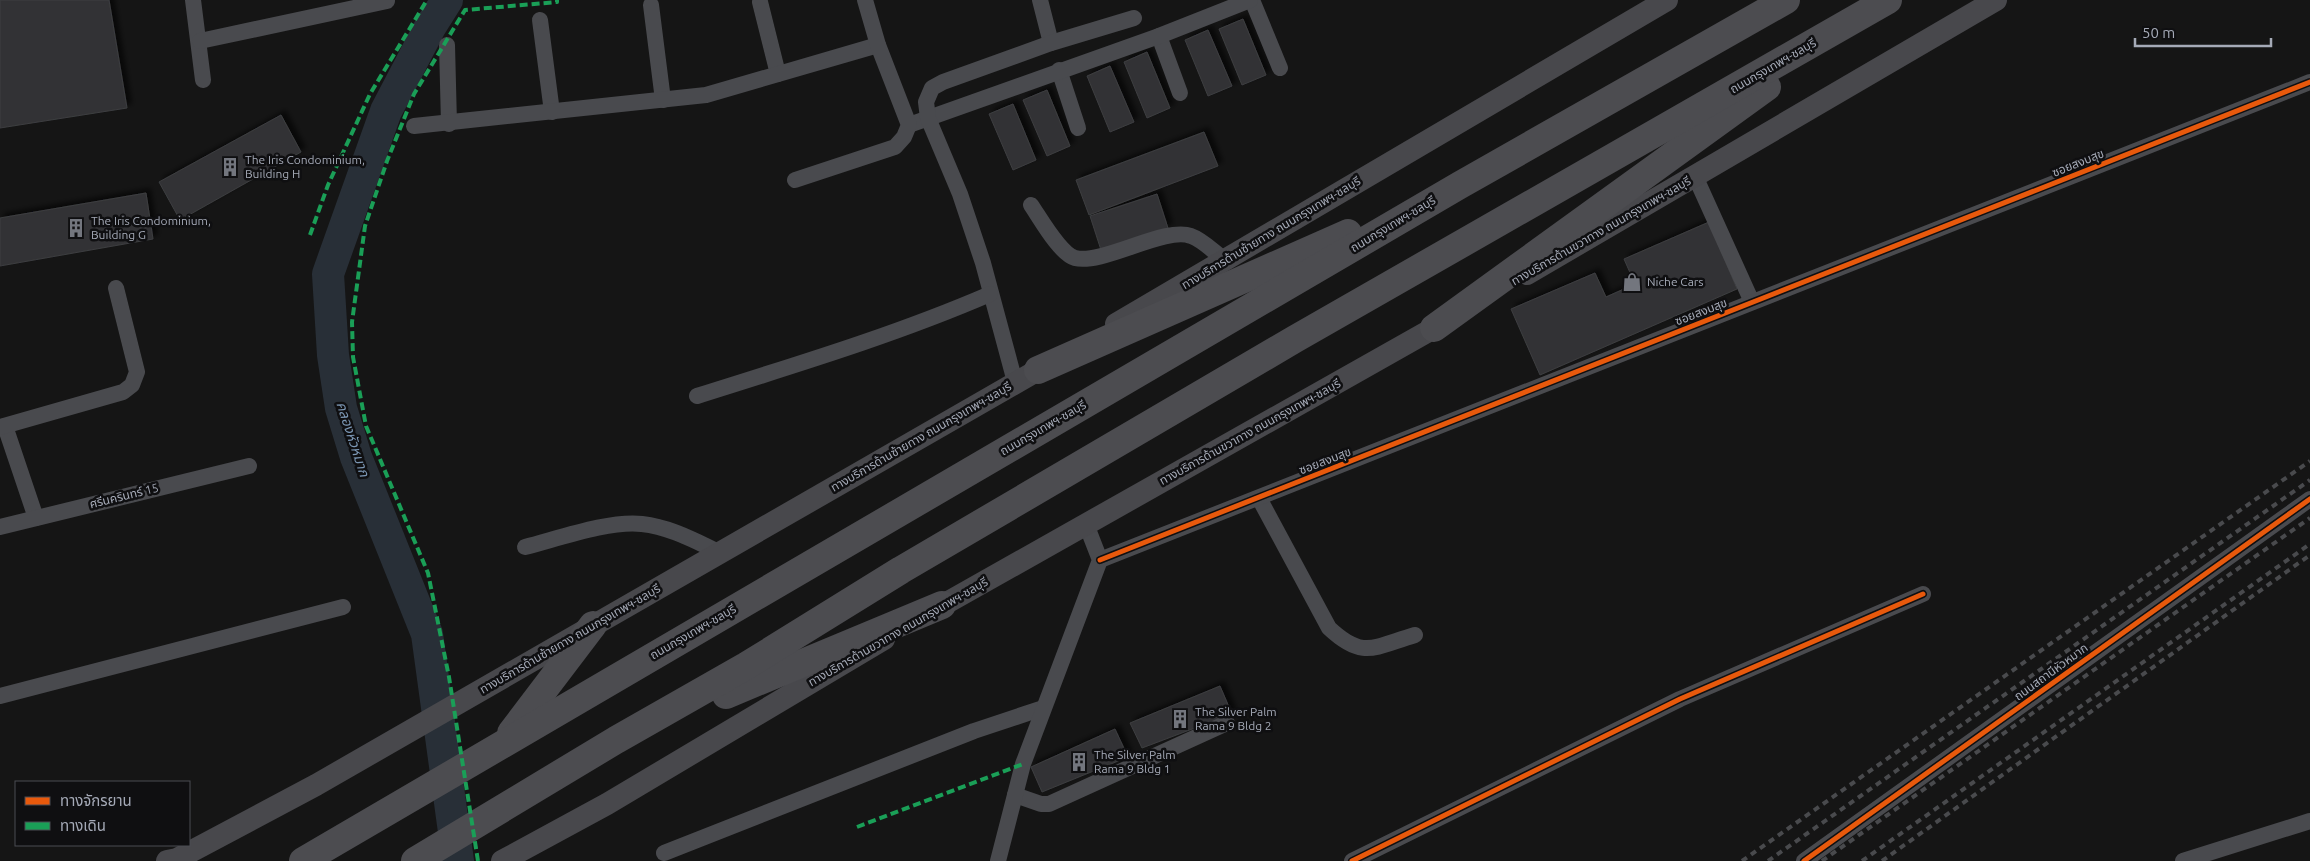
<svg xmlns="http://www.w3.org/2000/svg" width="2310" height="861" viewBox="0 0 2310 861" font-family="Ubuntu,'Noto Sans Thai',sans-serif">
  <style>
    .lines { fill: none; stroke-linecap: round; stroke-linejoin: round }
    .river { stroke: #282f37; stroke-width: 32 }
    .building { fill: #333334; stroke: #3d3e41; filter: url(#shadow) }
    .minor { stroke: #494a4e; stroke-width: 16 }
    .secondary { stroke: #48484c; stroke-width: 22 }
    .motorway { stroke: #4c4c50; stroke-width: 28 }
    .rail { stroke: #494a4d; stroke-width: 4; stroke-dasharray: 6 5; stroke-linecap: butt }
    .quiet { stroke: #1a9f57; stroke-width: 4; stroke-dasharray: 8 4; stroke-linecap: butt }
    .cycleway-casing { stroke: #0f0f11; stroke-width: 8 }
    .cycleway { stroke: #e8590c; stroke-width: 5 }
    .labels { text-anchor: middle; stroke-width: 5; stroke-linejoin: round; paint-order: stroke }
    .street-label { font-size: 12px; fill: #a5aab7; stroke: #0f0f11 }
    .poi-label { font-size: 12px; fill: #a5aab7; stroke: #0f0f11; text-anchor: start }
    .water-label { font-size: 14px; font-style: italic; fill: #7b96b3; stroke: #0f0f11 }
  </style>
  <defs>
    <filter id="shadow"><feDropShadow dx="4.5" dy="-4.5" stdDeviation="2.5" flood-color="#0009"/></filter>
  </defs>
  <rect width="100%" height="100%" fill="#151515"/>
  <g class="lines">
    <polyline class="river" points="447,0 430,27 386,111 328,274 333,355 341,408 356,457 427,634 458,861"/>
  </g>
  <g class="building">
    <polygon points="0,0 109,0 127,108 0,128"/>
    <polygon points="1243,19 1266,75 1242,85 1219,29"/>
    <polygon points="1208,30 1232,86 1208,96 1185,40"/>
    <polygon points="1147,52 1170,108 1147,118 1124,62"/>
    <polygon points="1110,66 1134,122 1110,132 1087,76"/>
    <polygon points="1047,90 1070,146 1047,156 1023,100"/>
    <polygon points="1013,104 1036,160 1013,170 989,114"/>
    <polygon points="281,115 301,152 180,220 159,182"/>
    <polygon points="1204,132 1218,166 1089,215 1076,180"/>
    <polygon points="146,193 153,239 0,266 0,218"/>
    <polygon points="1157,194 1168,228 1101,250 1090,216"/>
    <polygon points="1709,222 1737,289 1540,375 1511,309 1595,273 1606,297 1635,284 1624,259"/>
    <polygon points="1220,686 1232,714 1142,748 1130,723"/>
    <polygon points="1115,729 1128,757 1042,792 1031,767"/>
  </g>
  <g class="lines">
    <g class="minor">
      <polyline points="193,0 203,80"/>
      <polyline points="1040,0 1051,43"/>
      <polyline points="1252,0 1280,68"/>
      <polyline points="760,2 778,74"/>
      <polyline points="651,5 663,100"/>
      <polyline points="540,20 552,112"/>
      <polyline points="1159,36 1180,93"/>
      <polyline points="200,41 387,1"/>
      <polyline points="447,45 449,124"/>
      <polyline points="1059,70 1078,128"/>
      <polyline points="909,125 1159,36 1250,0"/>
      <polyline points="414,126 706,95 878,45"/>
      <polyline points="1695,176 1752,302"/>
      <polyline points="795,180 895,147 904,137 909,125 878,45 865,0"/>
      <path d="M1031,205C1040,218 1060,254 1075,258C1103,265 1165,226 1191,236C1203,240 1215,253 1225,260"/>
      <polyline points="1015,382 983,263 960,194 928,118 926,102 932,88 943,82 1051,43 1134,18"/>
      <path d="M697,396C795,365 895,335 990,294"/>
      <polyline points="5,426 36,518"/>
      <polyline points="0,427 123,392 132,385 137,372 116,288"/>
      <path d="M1259,498L1329,628C1363,660 1374,647 1415,635"/>
      <polyline points="0,527 249,466"/>
      <path d="M525,547C557,539 610,520 642,524C670,527 695,541 721,553"/>
      <polyline points="1100,560 2310,82"/>
      <polyline points="0,696 343,607"/>
      <polyline points="1015,795 1041,804 1049,804 1227,723"/>
      <polyline points="664,853 974,731 1043,708"/>
      <polyline points="998,861 1023,764 1100,560 1086,524"/>
      <polyline points="1352,861 1680,699 1923,594"/>
      <polyline points="1804,861 2310,499"/>
      <polyline points="2183,861 2310,821"/>
    </g>
    <g class="secondary">
      <polyline points="1527,274 1996,0"/>
      <polyline points="1116,324 1667,0"/>
      <polyline points="927,614 1450,319"/>
      <polyline points="167,861 177,859 316,785 1052,362"/>
      <polyline points="502,861 607,804 884,639"/>
    </g>
    <g class="motorway">
      <polyline points="1434,328 1767,87"/>
      <polyline points="1038,370 1348,233"/>
      <polyline points="726,695 942,605"/>
      <polyline points="511,733 593,625"/>
      <polyline points="303,861 1460,185 1786,0"/>
      <polyline points="415,861 616,740 746,666 901,570 1295,339 1888,0"/>
    </g>
    <g class="rail">
      <polyline points="1742,861 2310,461"/>
      <polyline points="1768,861 2310,480"/>
      <polyline points="1822,861 2310,518"/>
      <polyline points="1862,861 2310,544"/>
      <polyline points="1882,861 2310,555"/>
    </g>
    <g class="quiet">
      <polyline points="310,235 328,185 370,94 427,0"/>
      <polyline points="857,827 1023,764"/>
      <polyline points="478,861 449,677 428,573 366,426 353,357 352,322 365,226 387,161 414,94 465,10 557,2 557,0"/>
    </g>
    <g class="cycleway-casing">
      <g id="cycleway">
        <polyline points="1100,560 2310,82"/>
        <polyline points="1352,861 1680,699 1923,594"/>
        <polyline points="1804,861 2310,499"/>
      </g>
    </g>
    <use href="#cycleway" class="cycleway"/>
  </g>
  <defs>
    <g id="building-bare" transform="scale(1.5)"><path d="M-4-6H4V6H1V3H-1V6H-4ZM-2.5-4.3h1.7v1.8h-1.7ZM.8-4.3h1.7v1.8H.8ZM-2.5-1h1.7V.8h-1.7ZM.8-1h1.7V.8H.8Z" fill="#73767e" stroke="#0f0f11" stroke-width="2.5" paint-order="stroke"/></g>
    <g id="shop-bare" transform="scale(1.5)"><path d="M-5-2.5h2.3a2.7 3.5 0 0 1 5.4 0H5L5.5 6h-11ZM-1.5-2.5h3a1.5 2.3 0 0 0-3 0Z" fill="#73767e" stroke="#0f0f11" stroke-width="2.5" paint-order="stroke"/></g>
  </defs>
  <g fill-rule="evenodd">
    <use href="#building-bare" x="230" y="167"/>
    <use href="#building-bare" x="76" y="228"/>
    <use href="#shop-bare" x="1632" y="282"/>
    <use href="#building-bare" x="1180" y="719"/>
    <use href="#building-bare" x="1079" y="762"/>
  </g>
  <g class="labels">
    <g class="street-label">
      <text transform="translate(1773 66) rotate(-30)" y="4">ถนนกรุงเทพฯ-ชลบุรี</text>
      <text transform="translate(2078 163) rotate(-22)" y="4">ซอยสงบสุข</text>
      <text transform="translate(1393 224) rotate(-31)" y="4">ถนนกรุงเทพฯ-ชลบุรี</text>
      <text transform="translate(1601 231) rotate(-30)" y="4">ทางบริการด้านขวาทาง ถนนกรุงเทพฯ-ชลบุรี</text>
      <text transform="translate(1271 233) rotate(-31)" y="4">ทางบริการด้านซ้ายทาง ถนนกรุงเทพฯ-ชลบุรี</text>
      <text transform="translate(1701 312) rotate(-21)" y="4">ซอยสงบสุข</text>
      <text transform="translate(1043 428) rotate(-30)" y="4">ถนนกรุงเทพฯ-ชลบุรี</text>
      <text transform="translate(1250 432) rotate(-29)" y="4">ทางบริการด้านขวาทาง ถนนกรุงเทพฯ-ชลบุรี</text>
      <text transform="translate(921 437) rotate(-30)" y="4">ทางบริการด้านซ้ายทาง ถนนกรุงเทพฯ-ชลบุรี</text>
      <text transform="translate(1325 461) rotate(-21)" y="4">ซอยสงบสุข</text>
      <text transform="translate(124 496) rotate(-14)" y="4">ศรีนครินทร์ 15</text>
      <text transform="translate(693 632) rotate(-30)" y="4">ถนนกรุงเทพฯ-ชลบุรี</text>
      <text transform="translate(898 632) rotate(-30)" y="4">ทางบริการด้านขวาทาง ถนนกรุงเทพฯ-ชลบุรี</text>
      <text transform="translate(570 639) rotate(-30)" y="4">ทางบริการด้านซ้ายทาง ถนนกรุงเทพฯ-ชลบุรี</text>
      <text transform="translate(2051 672) rotate(-36)" y="4">ถนนสถานีหัวหมาก</text>
    </g>
    <g class="poi-label">
      <text x="245" y="164">The Iris Condominium,<tspan x="245" dy="14">Building H</tspan></text>
      <text x="91" y="225">The Iris Condominium,<tspan x="91" dy="14">Building G</tspan></text>
      <text x="1647" y="286">Niche Cars</text>
      <text x="1195" y="716">The Silver Palm<tspan x="1195" dy="14">Rama 9 Bldg 2</tspan></text>
      <text x="1094" y="759">The Silver Palm<tspan x="1094" dy="14">Rama 9 Bldg 1</tspan></text>
    </g>
    <g class="water-label">
      <text transform="translate(353 439) rotate(72)" y="5">คลองหัวหมาก</text>
    </g>
  </g>
  <rect x="15" y="781" width="175" height="65" fill="#0f0f11" stroke="#4b4d53"/>
  <rect x="25" y="797" width="25" height="8" fill="#e8590c" stroke="#4b4d53"/>
  <text x="60" y="806" font-size="15" fill="#a5aab7">ทางจักรยาน</text>
  <rect x="25" y="822" width="25" height="8" fill="#1a9f57" stroke="#4b4d53"/>
  <text x="60" y="831" font-size="15" fill="#a5aab7">ทางเดิน</text>
  <path d="M2135 38v8h136v-8" fill="none" stroke="#a5aab7" stroke-width="2.5"/>
  <text x="2142" y="38" font-size="15" fill="#a5aab7" stroke="#0f0f11" stroke-width="4" paint-order="stroke">50 m</text>
</svg>
